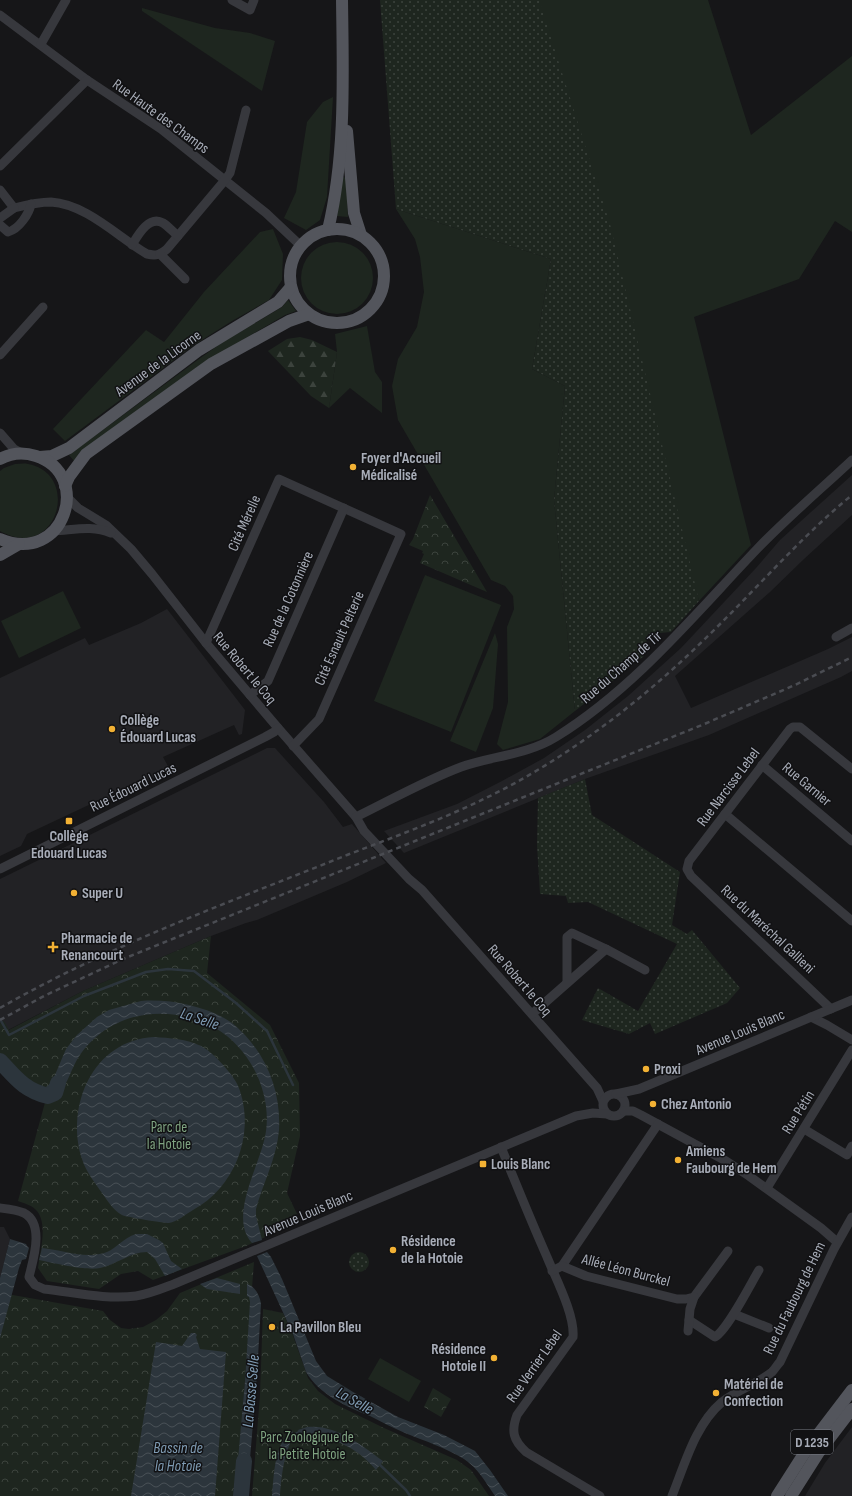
<svg xmlns="http://www.w3.org/2000/svg" width="852" height="1496" viewBox="0 0 852 1496" font-family="'Sofia Sans Condensed',sans-serif">
  <style>
    .built { fill: #222225 }
    .grass { fill: #1e261f }
    .forest { fill: url(#forest-firs) }
    .park { fill: url(#park-crowns) }
    .garden { fill: url(#garden-dots) }
    .water { fill: url(#water-waves) }
    .lines { fill: none; stroke-linecap: round; stroke-linejoin: round }
    .stream { stroke: #2c353c; stroke-width: 2.5 }
    .river { stroke: #2c353c; stroke-width: 16 }
    .minor { stroke: #37383d; stroke-width: 9 }
    .major { stroke: #53555c; stroke-width: 12 }
    .rail { stroke: #4a4c52; stroke-width: 2.5; stroke-dasharray: 5 4; stroke-linecap: butt }
    .poi-dot { fill: #f2b134; stroke: #111113; stroke-width: 1.5 }
    .labels { text-anchor: middle; stroke-width: 3; stroke-linejoin: round; paint-order: stroke }
    .shield { fill: #111113; stroke: #7b7e86; stroke-width: 1 }
    .shield-label { font-size: 14px; font-weight: bold; fill: #a8adb8 }
    .street-label { font-size: 15px; fill: #a8adb8; stroke: #111113 }
    .poi-label { font-size: 15px; font-weight: bold; fill: #a8adb8; stroke: #111113; text-anchor: start }
    .park-label { font-size: 15px; fill: #7fa381; stroke: #111113 }
    .water-label { font-size: 16px; font-style: italic; fill: #7f9bb3; stroke: #111113 }
  </style>
  <defs>
    <pattern id="forest-firs" width="22" height="20" patternUnits="userSpaceOnUse"><rect width="22" height="20" fill="#1e261f"/><path d="M5 1l3.5 6h-7zM16 11l3.5 6h-7z" fill="#3c433d"/></pattern>
    <pattern id="park-crowns" width="20" height="18" patternUnits="userSpaceOnUse"><rect width="20" height="18" fill="#1e261f"/><path d="M2 6a3 3 0 1 1 6 0M12 15a3 3 0 1 1 6 0" fill="none" stroke="#3c433d"/></pattern>
    <pattern id="garden-dots" width="8" height="8" patternUnits="userSpaceOnUse"><rect width="8" height="8" fill="#1e261f"/><path d="M2 2h.1M6 6h.1" fill="none" stroke="#3c433d" stroke-width="1.8" stroke-linecap="round"/></pattern>
    <pattern id="water-waves" width="16" height="10" patternUnits="userSpaceOnUse"><rect width="16" height="10" fill="#2c353c"/><path d="M0 5q4-4 8 0t8 0" fill="none" stroke="#485056"/></pattern>
  </defs>
  <rect width="100%" height="100%" fill="#161618"/>
  <g class="built">
    <polygon points="852,475 852,515 804,559 770,592 675,676 691,708 828,649 852,637 852,671 841,677 709,735 585,779 404,853 384,831 457,804 502,781 544,758 585,730 628,696 681,648 756,568 780,540"/>
    <polygon points="167,609 245,710 242,734 239,735 234,725 163,757 170,770 97,806 95,802 27,834 21,846 0,856 0,678 85,638 89,645 141,623"/>
    <polygon points="267,748 275,748 324,802 343,827 352,824 386,863 347,882 257,920 246,923 211,936 83,991 8,1030 0,1023 0,879"/>
    <polygon points="0,1227 4,1227 10,1239 0,1278"/>
    <polygon points="852,1427 852,1496 805,1496 825,1463"/>
  </g>
  <g class="grass">
    <polygon points="531,0 708,0 751,135 852,56 852,232 835,221 799,279 694,317 751,545 699,601"/>
    <polygon points="142,8 215,28 250,33 275,41 262,91 142,11"/>
    <polygon points="333,97 327,197 320,220 306,230 284,218 296,192 307,122 323,102"/>
    <polygon points="343,177 346,178 348,217 337,216"/>
    <polygon points="396,209 551,259 532,369 565,386 554,500 575,711 540,739 503,750 497,744 508,702 507,627 514,609 513,596 505,586 491,580 398,420 392,386 398,359 417,327 424,292 420,257 415,239"/>
    <polygon points="273,229 283,254 282,280 269,300 232,321 194,345 65,441 53,429 146,330 164,342 204,292 260,232"/>
    <circle cx="337" cy="278" r="36"/>
    <polygon points="288,300 296,311 285,315 207,361 74,461 69,455 199,359 220,344 282,307"/>
    <polygon points="367,326 375,372 382,382 382,413 350,388 329,408 337,352 335,334"/>
    <path d="M15,464C19,464 24,463 28,464C82,474 57,563 0,531V471L4,468Z"/>
    <polygon points="425,575 501,605 451,732 374,701"/>
    <polygon points="63,591 81,628 19,658 1,621"/>
    <polygon points="495,633 498,644 493,708 476,752 450,741"/>
    <polygon points="380,1358 421,1381 409,1402 368,1379"/>
  </g>
  <polygon class="forest" points="300,337 312,340 337,352 329,408 311,396 268,351 287,339"/>
  <g class="park">
    <polygon points="430,495 487,592 420,563 424,554 422,553 423,551 409,545 413,539"/>
    <path d="M211,936L207,973L270,1025L299,1083L300,1136L287,1193L297,1214L288,1218L283,1229L246,1246L153,1280L138,1271L121,1274L99,1289L47,1281L38,1268C40,1252 49,1221 35,1209C31,1205 23,1203 18,1201L46,1099L0,1055V1023L4,1021L9,1030L83,991Z"/>
    <polygon points="254,1262 236,1496 0,1496 0,1323 7,1294 103,1311 110,1320 121,1328 129,1329 143,1327 156,1320 167,1311 180,1293"/>
    <polygon points="263,1309 283,1313 292,1333 308,1378 318,1391 335,1404 384,1428 457,1460 471,1470 489,1496 252,1496 260,1395"/>
    <polygon points="433,1388 451,1399 441,1417 424,1407"/>
  </g>
  <g class="garden">
    <polygon points="380,0 539,0 610,224 699,601 671,632 648,634 644,656 575,711 554,500 565,386 532,369 551,259 396,209"/>
    <polygon points="585,779 592,815 680,872 672,925 687,934 692,930 740,988 727,1003 655,1034 650,1023 629,1034 582,1020 598,988 638,1011 677,944 588,902 568,903 566,896 540,894 537,845 538,798"/>
    <circle cx="359" cy="1262" r="10"/>
  </g>
  <g class="water">
    <path d="M141,1001C169,999 199,1005 224,1018C232,1022 239,1029 245,1035C269,1061 281,1095 279,1130C277,1157 263,1183 256,1209V1216L262,1240L252,1243C227,1216 262,1163 266,1131C269,1110 264,1088 254,1069C245,1053 232,1037 215,1028C168,1002 108,1011 78,1058C72,1068 64,1091 57,1098C52,1102 48,1102 42,1101L45,1088L52,1082L66,1049L77,1035L97,1017L109,1010Z"/>
    <path d="M154,1037C169,1038 187,1039 201,1046C210,1051 217,1058 224,1066C230,1073 237,1081 240,1091C255,1136 234,1188 193,1210C186,1214 177,1222 169,1223C163,1223 126,1217 122,1215C113,1210 107,1200 102,1193C94,1181 86,1172 82,1159C65,1106 93,1040 154,1037Z"/>
    <polygon points="0,1056 22,1079 39,1090 38,1097 31,1094 0,1070"/>
    <path d="M136,1234H147L159,1240L163,1243L171,1261L182,1269L165,1276L155,1259L147,1252C130,1252 116,1265 100,1268C87,1271 53,1263 39,1260L42,1248C63,1250 86,1260 107,1252C117,1248 123,1238 136,1234Z"/>
    <polygon points="10,1239 26,1244 27,1246 29,1248 26,1259 22,1260 19,1268 0,1338 0,1278"/>
    <path d="M267,1252L271,1257L282,1279L316,1361L327,1376L353,1392L398,1417L444,1435L475,1451L490,1470L508,1496H495C486,1483 478,1468 464,1459C446,1448 425,1441 405,1433C393,1428 382,1422 370,1416C347,1407 319,1394 306,1372L293,1334L257,1256Z"/>
    <polygon points="217,1278 240,1284 240,1294 207,1289 200,1284"/>
    <path d="M247,1284C255,1286 260,1296 261,1304L257,1375L248,1483L236,1482L245,1381L250,1302L249,1297L247,1296Z"/>
    <polygon points="191,1333 195,1333 197,1335 196,1337 200,1349 226,1352 215,1496 131,1496 156,1342 182,1346"/>
    <path d="M307,1427C336,1424 361,1445 383,1461L376,1470C357,1447 331,1435 300,1435L298,1430Z"/>
    <path d="M292,1431L295,1436C284,1448 281,1480 280,1496H272C274,1476 274,1443 292,1431Z"/>
  </g>
  <g class="lines">
    <g class="stream">
      <polyline points="0,1019 9,1035 84,996 146,972 168,969 194,971 236,1003 267,1031 293,1085"/>
      <polyline points="291,1436 301,1431"/>
      <polyline points="379,1464 406,1490 410,1496"/>
    </g>
    <g class="river">
      <path d="M0,1061C16,1078 24,1090 48,1096L55,1093L58,1083"/>
      <polyline points="241,1496 244,1461"/>
    </g>
    <g class="minor">
      <polyline points="232,0 250,10 254,0"/>
      <polyline points="0,15 87,80 161,129 266,213 301,246"/>
      <polyline points="41,44 66,0"/>
      <polyline points="0,166 87,80"/>
      <path d="M0,190L14,208C26,205 38,202 51,202C86,204 118,237 147,254C156,256 160,255 167,249L225,180L230,173L246,110"/>
      <polyline points="0,218 14,208"/>
      <path d="M0,225L8,232C19,229 29,214 31,204"/>
      <path d="M132,245C138,235 149,215 163,223C168,226 173,232 178,236"/>
      <polyline points="160,254 185,279"/>
      <polyline points="0,355 43,307"/>
      <polyline points="0,433 14,449 23,454"/>
      <polyline points="67,497 78,508 106,525 131,549 152,574 206,643 278,728 356,817 364,831 409,879 422,890 597,1088 603,1101"/>
      <path d="M54,531C74,530 92,525 111,533"/>
      <polyline points="836,637 852,628"/>
      <polyline points="206,643 279,479 401,534 319,719 293,746"/>
      <polyline points="250,695 268,681 344,508"/>
      <polyline points="762,765 852,841"/>
      <polyline points="725,814 852,921"/>
      <path d="M356,817C391,800 424,781 461,767C492,756 527,755 556,737C635,688 695,614 758,548C788,517 821,489 852,460"/>
      <polyline points="0,869 265,737 274,732 278,728"/>
      <polyline points="567,983 567,937 572,933 606,949 645,970"/>
      <polyline points="831,1009 691,876 687,869 689,861 790,729 793,727 800,727 852,769"/>
      <polyline points="532,1014 606,949"/>
      <polyline points="811,1017 827,1025 852,1040"/>
      <circle cx="614" cy="1105" r="11"/>
      <polyline points="616,1094 639,1089 852,1000"/>
      <polyline points="624,1111 633,1111 641,1115 726,1161 749,1176 821,1228 837,1242"/>
      <polyline points="804,1129 847,1155 852,1146"/>
      <path d="M501,1147C516,1184 531,1221 547,1257C556,1279 575,1315 573,1337L517,1415C511,1431 513,1440 526,1452L600,1496"/>
      <polyline points="767,1188 852,1050"/>
      <path d="M0,1208C8,1209 17,1210 24,1213C45,1224 33,1260 29,1277L35,1285L44,1289C73,1292 106,1300 136,1296C149,1294 161,1289 174,1284L576,1116L593,1113L607,1114"/>
      <polyline points="562,1266 658,1124"/>
      <polyline points="552,1271 562,1266 586,1276 677,1299 686,1299 694,1297 728,1251"/>
      <polyline points="734,1314 769,1328"/>
      <path d="M689,1320L715,1337C728,1329 750,1285 759,1270"/>
      <polyline points="688,1331 690,1309 694,1297"/>
      <path d="M672,1496C685,1464 695,1425 722,1402C737,1390 757,1384 772,1372C775,1369 777,1365 780,1362L834,1249L852,1217"/>
    </g>
    <g class="major">
      <polyline points="347,131 354,213 361,235"/>
      <circle cx="337" cy="276" r="47"/>
      <path d="M328,230C346,155 343,77 342,0"/>
      <polyline points="40,457 52,456 69,448 199,350 278,302 291,287"/>
      <path d="M0,459C11,453 24,452 36,456C93,474 65,566 0,539"/>
      <polyline points="65,486 69,477 86,454 211,364 289,321 309,314"/>
      <polyline points="0,555 19,544"/>
      <polyline points="777,1496 807,1449 852,1390"/>
      <polyline points="791,1496 819,1452 852,1409"/>
    </g>
    <g class="rail">
      <path d="M0,1008C110,945 230,902 347,855C407,832 468,810 524,778C594,738 657,687 715,629C760,585 803,535 852,495"/>
      <polyline points="0,1020 44,996 123,959 702,725 795,685 852,657"/>
    </g>
  </g>
  <g class="poi-dot">
    <circle cx="353" cy="467" r="4"/>
    <circle cx="112" cy="729" r="4"/>
    <rect x="65" y="817" width="8" height="8" rx="2"/>
    <circle cx="74" cy="893" r="4"/>
    <path d="M51 941h4v4h4v4h-4v4h-4v-4h-4v-4h4z"/>
    <circle cx="646" cy="1069" r="4"/>
    <circle cx="653" cy="1104" r="4"/>
    <circle cx="678" cy="1160" r="4"/>
    <rect x="479" y="1160" width="8" height="8" rx="2"/>
    <circle cx="393" cy="1250" r="4"/>
    <circle cx="272" cy="1327" r="4"/>
    <circle cx="494" cy="1358" r="4"/>
    <circle cx="716" cy="1393" r="4"/>
  </g>
  <g class="labels">
    <rect class="shield" x="791" y="1430" width="42" height="24" rx="3"/>
    <g class="shield-label">
      <text x="812" y="1447">D 1235</text>
    </g>
    <g class="street-label">
      <text transform="translate(161 116) rotate(36)" y="5">Rue Haute des Champs</text>
      <text transform="translate(158 363) rotate(-36)" y="5">Avenue de la Licorne</text>
      <text transform="translate(244 523) rotate(-66)" y="5">Cité Mérelle</text>
      <text transform="translate(288 599) rotate(-66)" y="5">Rue de la Cotonnière</text>
      <text transform="translate(339 638) rotate(-66)" y="5">Cité Esnault Pelterie</text>
      <text transform="translate(621 667) rotate(-41)" y="5">Rue du Champ de Tir</text>
      <text transform="translate(245 668) rotate(50)" y="5">Rue Robert le Coq</text>
      <text transform="translate(807 784) rotate(40)" y="5">Rue Garnier</text>
      <text transform="translate(133 787) rotate(-26)" y="5">Rue Édouard Lucas</text>
      <text transform="translate(728 787) rotate(-53)" y="5">Rue Narcisse Lebel</text>
      <text transform="translate(768 929) rotate(43)" y="5">Rue du Maréchal Gallieni</text>
      <text transform="translate(520 980) rotate(49)" y="5">Rue Robert le Coq</text>
      <text transform="translate(740 1032) rotate(-23)" y="5">Avenue Louis Blanc</text>
      <text transform="translate(798 1112) rotate(-58)" y="5">Rue Pétin</text>
      <text transform="translate(308 1213) rotate(-23)" y="5">Avenue Louis Blanc</text>
      <text transform="translate(626 1270) rotate(15)" y="5">Allée Léon Burckel</text>
      <text transform="translate(794 1298) rotate(-64)" y="5">Rue du Faubourg de Hem</text>
      <text transform="translate(534 1366) rotate(-55)" y="5">Rue Verrier Lebel</text>
    </g>
    <g class="poi-label">
      <text x="361" y="463">Foyer d'Accueil<tspan x="361" dy="17">Médicalisé</tspan></text>
      <text x="120" y="725">Collège<tspan x="120" dy="17">Édouard Lucas</tspan></text>
      <text x="69" y="841" text-anchor="middle">Collège<tspan x="69" dy="17">Edouard Lucas</tspan></text>
      <text x="82" y="898">Super U</text>
      <text x="61" y="943">Pharmacie de<tspan x="61" dy="17">Renancourt</tspan></text>
      <text x="654" y="1074">Proxi</text>
      <text x="661" y="1109">Chez Antonio</text>
      <text x="686" y="1156">Amiens<tspan x="686" dy="17">Faubourg de Hem</tspan></text>
      <text x="491" y="1169">Louis Blanc</text>
      <text x="401" y="1246">Résidence<tspan x="401" dy="17">de la Hotoie</tspan></text>
      <text x="280" y="1332">La Pavillon Bleu</text>
      <text x="486" y="1354" text-anchor="end">Résidence<tspan x="486" dy="17">Hotoie II</tspan></text>
      <text x="724" y="1389">Matériel de<tspan x="724" dy="17">Confection</tspan></text>
    </g>
    <g class="park-label">
      <text x="169" y="1132">Parc de<tspan x="169" dy="17">la Hotoie</tspan></text>
      <text x="307" y="1442">Parc Zoologique de<tspan x="307" dy="17">la Petite Hotoie</tspan></text>
    </g>
    <g class="water-label">
      <text transform="translate(200 1018) rotate(18)" y="6">La Selle</text>
      <text transform="translate(250 1391) rotate(-85)" y="6">La Basse Selle</text>
      <text transform="translate(355 1400) rotate(29)" y="6">La Selle</text>
      <text x="178" y="1453">Bassin de<tspan x="178" dy="18">la Hotoie</tspan></text>
    </g>
  </g>
</svg>
